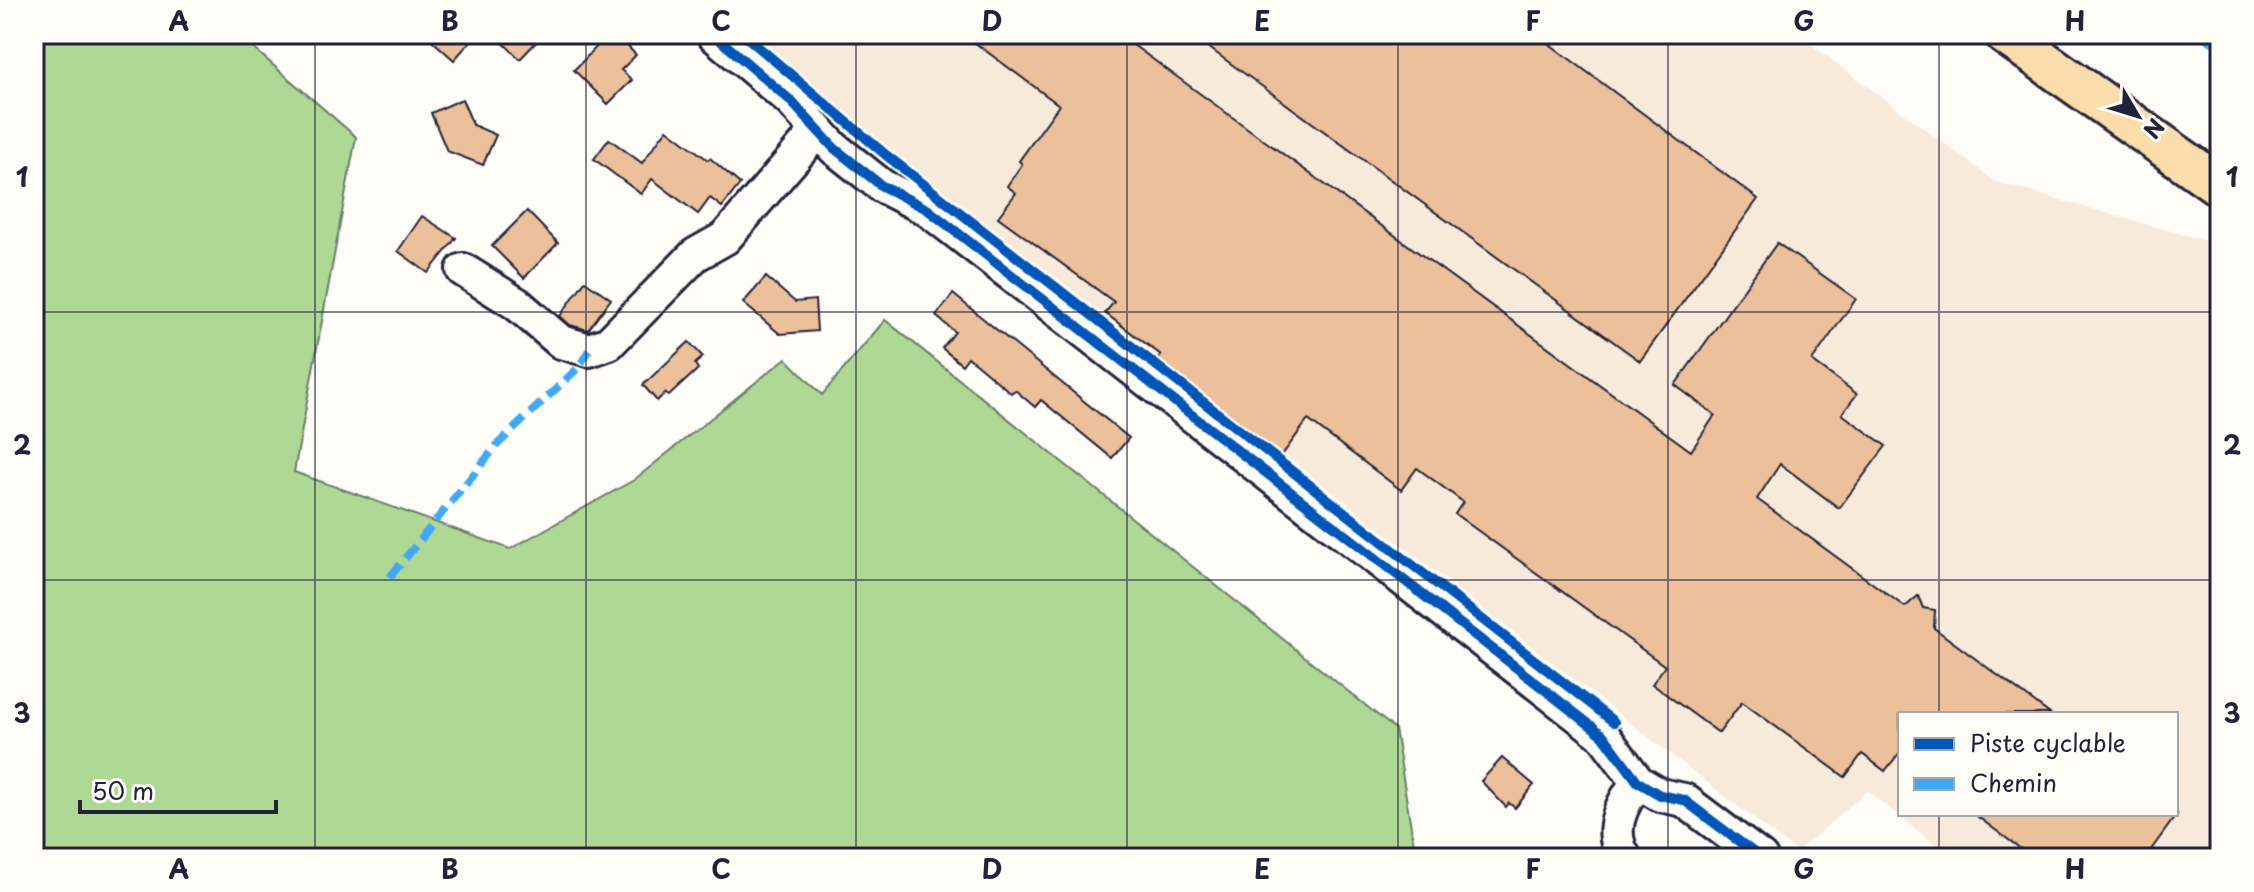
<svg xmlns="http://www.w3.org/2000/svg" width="2254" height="892" viewBox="0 0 2254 892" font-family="'Playpen Sans',sans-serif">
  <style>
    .built { fill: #f8eadb; fill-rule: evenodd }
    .green { fill: #afd895; stroke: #687d68; stroke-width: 2 }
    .building { fill: #ecc09b; stroke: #22223b; stroke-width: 2 }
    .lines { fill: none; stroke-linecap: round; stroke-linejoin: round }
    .minor-casing { stroke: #22223b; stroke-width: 38 }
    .major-casing { stroke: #22223b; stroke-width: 46 }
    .minor { stroke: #fdfcf7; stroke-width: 32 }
    .major { stroke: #faddab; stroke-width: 40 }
    .quiet { stroke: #3fa9f5; stroke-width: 8; stroke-dasharray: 16 8; stroke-linecap: butt }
    .cycleway-casing { stroke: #fdfcf7; stroke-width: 15 }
    .cycleway { stroke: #0057b8; stroke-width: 10 }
    .grid { fill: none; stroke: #22223b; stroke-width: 2; stroke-opacity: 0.55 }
    .neatline { fill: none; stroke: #22223b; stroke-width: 3 }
    .grid-label { font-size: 26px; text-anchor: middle; font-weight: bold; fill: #22223b }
  </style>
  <rect width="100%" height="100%" fill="#fdfcf7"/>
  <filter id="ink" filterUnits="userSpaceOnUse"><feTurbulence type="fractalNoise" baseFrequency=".0125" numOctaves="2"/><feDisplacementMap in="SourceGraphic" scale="16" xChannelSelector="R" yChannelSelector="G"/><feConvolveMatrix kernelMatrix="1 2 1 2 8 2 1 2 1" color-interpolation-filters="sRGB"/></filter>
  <g filter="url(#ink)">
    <path class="built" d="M755,34H1797L1996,182L2220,245V855L2217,858H1952L1867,791L1797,852L835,106ZM1900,714H2176V814H1900Z"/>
    <polygon class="green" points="34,34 237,34 356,137 294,472 510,549 634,480 786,358 822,395 885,320 1395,729 1416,858 34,858"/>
    <g class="building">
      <polygon points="425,34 477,34 454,60"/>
      <polygon points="494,34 544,34 520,59"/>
      <polygon points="609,34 616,34 636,55 621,70 632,80 608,104 574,70"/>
      <polygon points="963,34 1118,34 1691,451 1715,415 1675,385 1777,243 1856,299 1812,361 1857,394 1842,414 1886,446 1839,508 1780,464 1757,499 1905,607 1918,596 1923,608 1935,610 1934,628 2050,714 1900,714 1900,752 1885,771 1862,754 1845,777 1742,702 1719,733 1652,684 1665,666 1455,514 1463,502 1417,468 1401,490 1308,420 1279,459 1156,363 1161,355 1105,313 1114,302 998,217 1016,193 1007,186 1022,164 1019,161 1059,105"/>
      <polygon points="1190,34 1536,34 1758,199 1640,361"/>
      <polygon points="462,99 473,125 496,135 483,165 447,151 431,113"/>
      <polygon points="667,129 708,160 710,158 740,184 722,207 710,198 698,214 652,179 641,194 594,159 609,139 642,163"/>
      <polygon points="527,211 558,243 524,278 492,246"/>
      <polygon points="422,216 456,238 428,273 398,251"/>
      <polygon points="766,277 795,302 815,300 817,331 780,334 743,303"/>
      <polygon points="585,281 611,299 588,330 570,325 560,316"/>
      <polygon points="953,294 1129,438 1112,458 1041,400 1035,407 1015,390 1011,393 968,357 962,365 942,348 955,332 936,316"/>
      <polygon points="689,342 703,357 695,364 698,369 669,396 665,393 657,401 643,385"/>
      <polygon points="1502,758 1534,785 1515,808 1509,803 1506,807 1481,781"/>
      <polygon points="1974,814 2177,814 2145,858 2033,858"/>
    </g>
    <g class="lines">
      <g class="minor-casing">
        <g id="minor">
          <polyline points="713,34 790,100 834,148 882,186 927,209 1603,735 1638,782 1660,795 1684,800 1761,858"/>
          <polyline points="463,270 517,304 561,342 589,350 609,343 695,255 725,238 818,130"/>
          <path d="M1625,858C1607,832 1621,804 1638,782"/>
        </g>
      </g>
      <g class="major-casing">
        <polyline id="major" points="2005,34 2220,186"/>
      </g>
      <use href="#minor" class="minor"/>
      <use href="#major" class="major"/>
      <g class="quiet">
        <polyline points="2200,34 2220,47"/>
        <polyline points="390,577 498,444 579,367 589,350"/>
      </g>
      <g class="cycleway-casing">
        <g id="cycleway">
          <polyline points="713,34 790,100 834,148 882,186 927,209 1603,735 1638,782 1660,795 1684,800 1761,858"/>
          <polyline points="743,34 886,155 1614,722"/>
        </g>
      </g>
      <use href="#cycleway" class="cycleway"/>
    </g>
  </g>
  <path class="grid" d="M315,34V858M586,34V858M856,34V858M1127,34V858M1398,34V858M1668,34V858M1939,34V714M34,312H2220M34,580H2220M1939,814V858"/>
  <rect width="2254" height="892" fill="none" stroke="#fdfcf7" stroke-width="88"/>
  <rect x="1898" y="712" width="280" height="104" fill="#fdfcf7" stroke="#a5a5ac" stroke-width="2"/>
  <rect x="1914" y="738" width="40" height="12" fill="#0057b8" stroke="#a5a5ac" stroke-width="2"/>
  <text x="1970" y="752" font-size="24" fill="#22223b">Piste cyclable</text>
  <rect x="1914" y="778" width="40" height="12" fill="#3fa9f5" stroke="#a5a5ac" stroke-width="2"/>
  <text x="1970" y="792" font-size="24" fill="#22223b">Chemin</text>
  <g transform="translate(2138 116) rotate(128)" stroke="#fdfcf7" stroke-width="6" paint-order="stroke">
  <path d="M0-6L14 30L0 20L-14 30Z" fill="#22223b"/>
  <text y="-12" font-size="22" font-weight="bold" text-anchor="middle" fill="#22223b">N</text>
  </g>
  <path d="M80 800v12h196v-12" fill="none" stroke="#22223b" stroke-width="4"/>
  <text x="92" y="800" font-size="24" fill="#22223b" stroke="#fdfcf7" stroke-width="6" paint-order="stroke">50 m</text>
  <rect x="44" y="44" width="2166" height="804" class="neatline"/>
  <g class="grid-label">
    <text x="179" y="31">A</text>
    <text x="450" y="31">B</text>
    <text x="721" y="31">C</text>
    <text x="992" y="31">D</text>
    <text x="1262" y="31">E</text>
    <text x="1533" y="31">F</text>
    <text x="1804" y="31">G</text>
    <text x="2075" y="31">H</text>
    <text x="22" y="187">1</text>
    <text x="2232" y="187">1</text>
    <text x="22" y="455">2</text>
    <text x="2232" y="455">2</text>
    <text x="22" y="723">3</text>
    <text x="2232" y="723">3</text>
    <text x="179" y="879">A</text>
    <text x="450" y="879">B</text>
    <text x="721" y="879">C</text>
    <text x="992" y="879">D</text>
    <text x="1262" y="879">E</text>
    <text x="1533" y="879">F</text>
    <text x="1804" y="879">G</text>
    <text x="2075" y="879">H</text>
  </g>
</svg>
